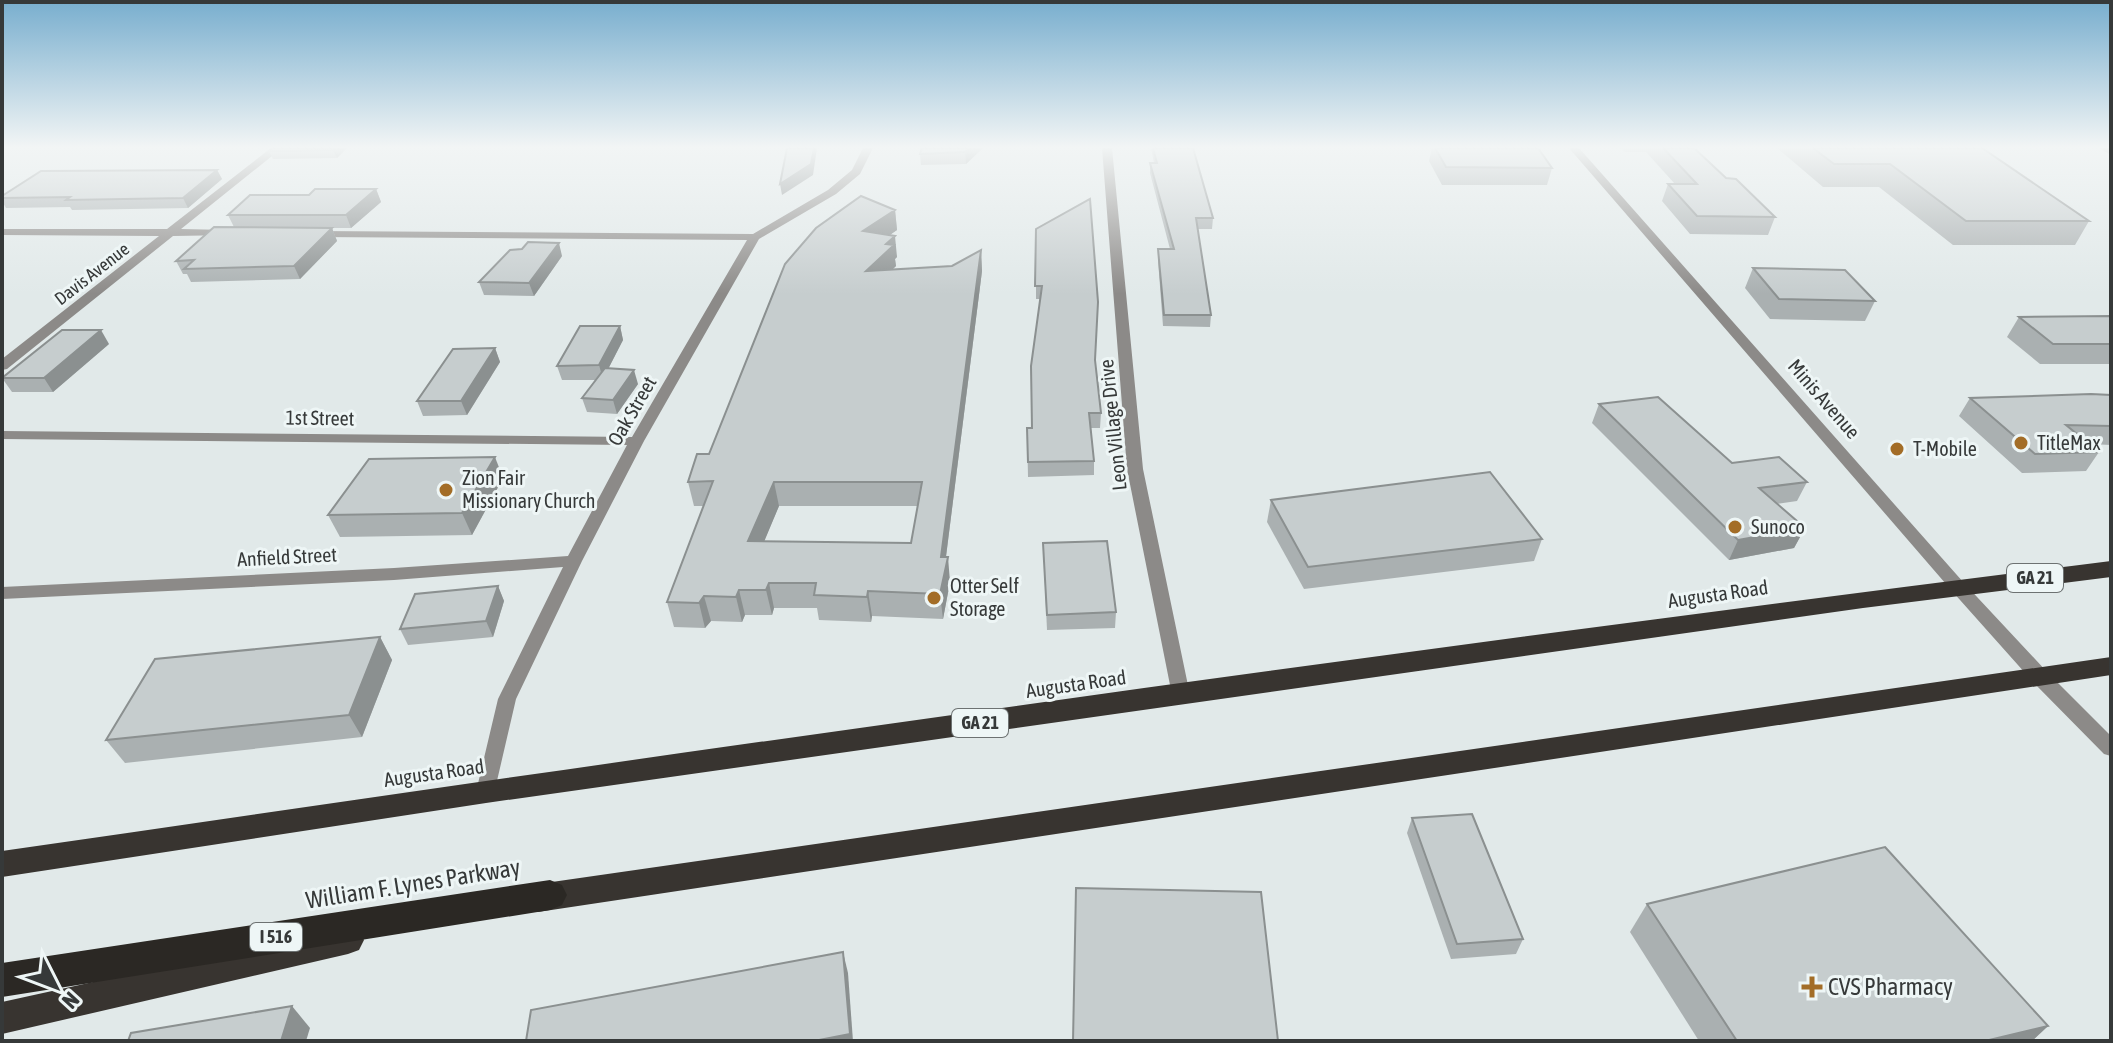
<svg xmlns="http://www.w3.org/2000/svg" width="2113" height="1043" viewBox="0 0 2113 1043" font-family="'Asap Condensed',sans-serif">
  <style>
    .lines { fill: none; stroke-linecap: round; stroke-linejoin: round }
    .minor { fill: #8c8a88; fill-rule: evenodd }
    .tertiary { fill: #8c8a88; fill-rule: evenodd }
    .trunk { fill: #383430; fill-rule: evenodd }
    .motorway { fill: #2b2824; fill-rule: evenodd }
    .wall { fill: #aab0b1; fill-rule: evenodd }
    .shaded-wall { fill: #8b9090 }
    .building { fill: #c6cdce; stroke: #8b9090; stroke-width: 2; fill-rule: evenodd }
    .poi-dot { fill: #a36d27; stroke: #eef6f6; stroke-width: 3 }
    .labels { text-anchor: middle; stroke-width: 6; stroke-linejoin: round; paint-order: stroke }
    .far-street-label { font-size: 18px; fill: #363939; stroke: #eef6f6 }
    .shield { fill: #eef6f6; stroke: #6d7272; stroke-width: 2 }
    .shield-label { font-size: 18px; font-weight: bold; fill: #363939 }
    .street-label { font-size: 20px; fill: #363939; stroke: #eef6f6 }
    .poi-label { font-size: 20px; fill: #363939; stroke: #eef6f6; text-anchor: start }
    .near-street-label { font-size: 24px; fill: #363939; stroke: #eef6f6 }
    .near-poi-label { font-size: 24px; fill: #363939; stroke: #eef6f6; text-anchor: start }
  </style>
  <rect width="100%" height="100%" fill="#e1e9e9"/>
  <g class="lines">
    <g class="minor">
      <polygon points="271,148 282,148 181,229 228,230 232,231 232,235 173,236 7,369 2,370 2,359 159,236 2,235 2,229 167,229"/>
      <polygon points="863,148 873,148 860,174 836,194 759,239 644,441 582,561 516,699 493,798 486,800 479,798 476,792 498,699 563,567 394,580 2,599 2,587 394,568 568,556 627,445 2,439 2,431 632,437 747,240 316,237 310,234 316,231 753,234 828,190 852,170"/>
      <polygon points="1102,148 1112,148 1143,469 1190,695 1188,700 1181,702 1174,700 1172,695 1127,469"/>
      <polygon points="2099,148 2111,148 2111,155"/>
    </g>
    <polygon class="tertiary" points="1569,148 1579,148 1964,583 2048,673 2111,736 2111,756 2104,754 2034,683 1952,591"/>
    <g class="trunk">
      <path d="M2111,561V577L1863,608L486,803L2,877V851C704,749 1407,648 2111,561Z"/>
      <polygon points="2111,657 2111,675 538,912 527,908 523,898 527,888 538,884"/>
      <polygon points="348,926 359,930 364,940 359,950 348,954 2,1034 2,1002"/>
    </g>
    <polygon class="motorway" points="550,880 562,885 567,895 562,905 550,910 2,997 2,963"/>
  </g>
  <g class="wall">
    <polygon points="347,148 337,158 273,159 269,151"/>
    <polygon points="983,148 966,164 921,165 920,154"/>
    <polygon points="1151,148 1193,148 1213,218 1212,229 1197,229 1211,315 1210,327 1163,326 1158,260 1158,249 1170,249 1150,173 1150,163 1154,163"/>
    <polygon points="1432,148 1538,148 1552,168 1547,185 1442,185 1429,161"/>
    <polygon points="1621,148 1694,148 1726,178 1775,217 1768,235 1690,234 1662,201 1668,184 1675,184 1646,152 1625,152"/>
    <polygon points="1777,148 1982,148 2089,221 2075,245 1953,245 1879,187 1823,187"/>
    <polygon points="217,170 222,179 188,208 72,210 70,207 6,208 2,201 2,196"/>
    <polygon points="376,189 381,202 351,228 332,228 337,241 300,279 191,282 187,274 183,274 176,261 234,227 228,215 309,195"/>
    <path d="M895,210L897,230L889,235L897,257L895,259L896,266L892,270L952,266L981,250L982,271L946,557L950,582L943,619L872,616L871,622L819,620L817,608H774L772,615H745L742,622L711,621L705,628L674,627L667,602L704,506H694L688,482ZM779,506H918L911,543L764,541Z"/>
    <polygon points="1036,229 1095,362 1101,413 1100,428 1091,428 1094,461 1094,475 1028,477 1027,428 1032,428 1040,299 1036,299"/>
    <polygon points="562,256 534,296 484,295 479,282"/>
    <polygon points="1753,268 1875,301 1865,321 1770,319 1745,288"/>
    <polygon points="2111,316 2111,364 2040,364 2007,337 2019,317"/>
    <polygon points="620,326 623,340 608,369 638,384 617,414 587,412 582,398 596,380 562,380 557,366"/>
    <polygon points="109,344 53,392 12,392 2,378"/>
    <polygon points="495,348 500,362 467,415 423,416 417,401"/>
    <polygon points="2111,395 2111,445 2090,444 2099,452 2086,471 2022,473 1959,416 1970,398"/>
    <polygon points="1599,404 1732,463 1807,482 1797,501 1777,504 1805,528 1794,548 1729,560 1592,423"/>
    <polygon points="503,478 472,535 340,537 328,515"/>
    <polygon points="1271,500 1542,539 1534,561 1304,589 1267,522"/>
    <polygon points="1043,543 1116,612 1115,628 1047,630"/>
    <polygon points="498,586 504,601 493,637 408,645 400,629"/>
    <polygon points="380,637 392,660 362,737 125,763 106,740"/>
    <polygon points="1412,818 1523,939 1516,954 1451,959 1407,833"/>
    <polygon points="1647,904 2048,1026 2032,1041 1699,1041 1630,932"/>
  </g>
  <g class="shaded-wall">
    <polygon points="335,148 347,148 337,158 333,150"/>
    <polygon points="814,148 817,148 813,175 782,195 780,184"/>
    <polygon points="970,148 983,148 966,164 965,152"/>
    <polygon points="217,170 222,179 188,208 183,198"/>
    <polygon points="376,189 381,202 351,228 346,215"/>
    <polygon points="895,210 897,230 866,252 863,231"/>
    <polygon points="332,228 337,241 300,279 294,266"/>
    <polygon points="895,236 897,257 895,259 896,266 868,293 866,271 886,244"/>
    <polygon points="559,243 562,256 534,296 529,283"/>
    <polygon points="981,250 982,271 943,580 948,557 950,582 943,619 940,594 941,557"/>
    <polygon points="620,326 623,340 603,379 599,365"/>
    <polygon points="101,330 109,344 53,392 44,378"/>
    <polygon points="495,348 500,362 467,415 461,401"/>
    <polygon points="634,370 638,384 617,414 613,400"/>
    <polygon points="495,457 503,478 472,535 462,513"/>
    <polygon points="774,482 779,506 754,566 748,541"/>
    <polygon points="1805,528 1794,548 1729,560 1738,540"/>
    <polygon points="769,583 774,608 772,615 766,590"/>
    <polygon points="498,586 504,601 493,637 486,621"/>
    <polygon points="739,590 745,615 742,622 736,597"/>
    <polygon points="868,591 872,616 871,622 867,597"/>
    <polygon points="704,596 711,621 705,628 699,603"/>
    <polygon points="380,637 392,660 362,737 349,715"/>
    <polygon points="843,952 848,973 853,1041 814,1041"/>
    <polygon points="292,1006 310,1028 306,1041 281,1041"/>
    <polygon points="2048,1026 2032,1041 1985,1041"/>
  </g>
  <g class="building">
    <polygon points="273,148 335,148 333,150 269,151"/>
    <polygon points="787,148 814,148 811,164 780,184"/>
    <polygon points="922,148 970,148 965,152 920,154"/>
    <polygon points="1153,148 1193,148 1213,218 1196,218 1211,315 1164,315 1158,249 1174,249 1150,163 1157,163"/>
    <polygon points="1435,148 1538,148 1552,168 1446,167"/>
    <polygon points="1663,148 1694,148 1726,178 1736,179 1775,217 1697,216 1668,184 1697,184"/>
    <polygon points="1813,148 1982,148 2089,221 1966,221 1890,164 1834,164"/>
    <polygon points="217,170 183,198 66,200 70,197 2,198 2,196 41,171"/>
    <polygon points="315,189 376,189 346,215 228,215 250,195 309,195"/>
    <path d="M861,196L895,210L863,231L895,236L886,244L894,245L866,271L952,266L981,250L941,557H948L940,594L868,591L867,597L814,595L816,583H769L766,590H739L736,597L704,596L699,603L667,602L713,481L688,482L697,454H709L785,264L816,228ZM774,482H922L911,543L748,541Z"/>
    <polygon points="1090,199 1098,302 1095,360 1101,413 1089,413 1094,461 1028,462 1027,428 1032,428 1031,366 1042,286 1035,286 1036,229"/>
    <polygon points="214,227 332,228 294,266 184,269 194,260 176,261"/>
    <polygon points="528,242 559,243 529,283 479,282 510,250 522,249"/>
    <polygon points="1753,268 1845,270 1875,301 1779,299"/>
    <polygon points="2111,316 2111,344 2053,344 2019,317"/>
    <polygon points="580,326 620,326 599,365 557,366"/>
    <polygon points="62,330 101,330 44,378 2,378"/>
    <polygon points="495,348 461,401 417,401 453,349"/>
    <polygon points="605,368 634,370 613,400 582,398"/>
    <polygon points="2091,394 2111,395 2111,426 2066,425 2099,452 2035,454 1970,398"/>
    <polygon points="1658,397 1732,463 1779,457 1807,482 1759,488 1805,528 1738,540 1599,404"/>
    <polygon points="495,457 462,513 328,515 369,459"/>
    <polygon points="1490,472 1542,539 1308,567 1271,500"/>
    <polygon points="1107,541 1116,612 1047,615 1043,543"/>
    <polygon points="498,586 486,621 400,629 415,594"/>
    <polygon points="380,637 349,715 106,740 155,659"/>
    <polygon points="1472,814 1523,939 1457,944 1412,818"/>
    <polygon points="1885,847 2048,1026 1985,1041 1737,1041 1647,904"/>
    <polygon points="1076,888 1261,892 1278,1041 1073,1041"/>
    <polygon points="843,952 850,1034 814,1041 526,1041 531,1010"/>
    <polygon points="292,1006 281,1041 128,1041 131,1033"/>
  </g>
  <linearGradient id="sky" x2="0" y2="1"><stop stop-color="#78aece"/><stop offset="0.5" stop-color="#f2f5f5"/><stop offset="1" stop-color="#f2f5f5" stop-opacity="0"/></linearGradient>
  <rect width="2113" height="294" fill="url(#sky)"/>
  <g class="poi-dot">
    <circle cx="2021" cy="443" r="8"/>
    <circle cx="1897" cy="449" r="8"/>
    <circle cx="446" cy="490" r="8"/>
    <circle cx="1735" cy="527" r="8"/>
    <circle cx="934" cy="598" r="8"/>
    <path d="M1808 975h8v8h8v8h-8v8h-8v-8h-8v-8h8z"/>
  </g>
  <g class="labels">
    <g class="far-street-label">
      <text transform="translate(92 274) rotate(-38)" y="6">Davis Avenue</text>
    </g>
    <g class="shield">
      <rect x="2007" y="564" width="56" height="28" rx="6"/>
      <rect x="952" y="709" width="56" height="28" rx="6"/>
      <rect x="250" y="923" width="52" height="28" rx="6"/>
    </g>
    <g class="shield-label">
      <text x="2035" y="584">GA 21</text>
      <text x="980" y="729">GA 21</text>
      <text x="276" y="943">I 516</text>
    </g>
    <g class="street-label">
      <text transform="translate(1824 399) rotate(49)" y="7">Minis Avenue</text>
      <text transform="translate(632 411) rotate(-60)" y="7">Oak Street</text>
      <text transform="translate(320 418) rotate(1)" y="7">1st Street</text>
      <text transform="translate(1113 425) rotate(-96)" y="7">Leon Village Drive</text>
      <text transform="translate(287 557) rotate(-3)" y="7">Anfield Street</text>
      <text transform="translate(1718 594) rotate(-8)" y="7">Augusta Road</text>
      <text transform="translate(1076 684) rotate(-8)" y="7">Augusta Road</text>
      <text transform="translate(434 773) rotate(-8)" y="7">Augusta Road</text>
    </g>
    <g class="poi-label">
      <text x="2037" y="450">TitleMax</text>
      <text x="1913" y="456">T-Mobile</text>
      <text x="462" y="485">Zion Fair<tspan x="462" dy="23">Missionary Church</tspan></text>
      <text x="1751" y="534">Sunoco</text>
      <text x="950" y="593">Otter Self<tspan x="950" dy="23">Storage</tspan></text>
    </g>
    <g class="near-street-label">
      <text transform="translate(413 884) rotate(-9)" y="8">William F. Lynes Parkway</text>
    </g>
    <g class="near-poi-label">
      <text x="1828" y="995">CVS Pharmacy</text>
    </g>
  </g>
  <rect width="2113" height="1043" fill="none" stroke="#363939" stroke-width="8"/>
  <g transform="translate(56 987) rotate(132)" stroke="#eef6f6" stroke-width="6" paint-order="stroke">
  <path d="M0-6L14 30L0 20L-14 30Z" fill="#363939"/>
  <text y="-12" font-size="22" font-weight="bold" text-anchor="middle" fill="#363939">N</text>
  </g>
</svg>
